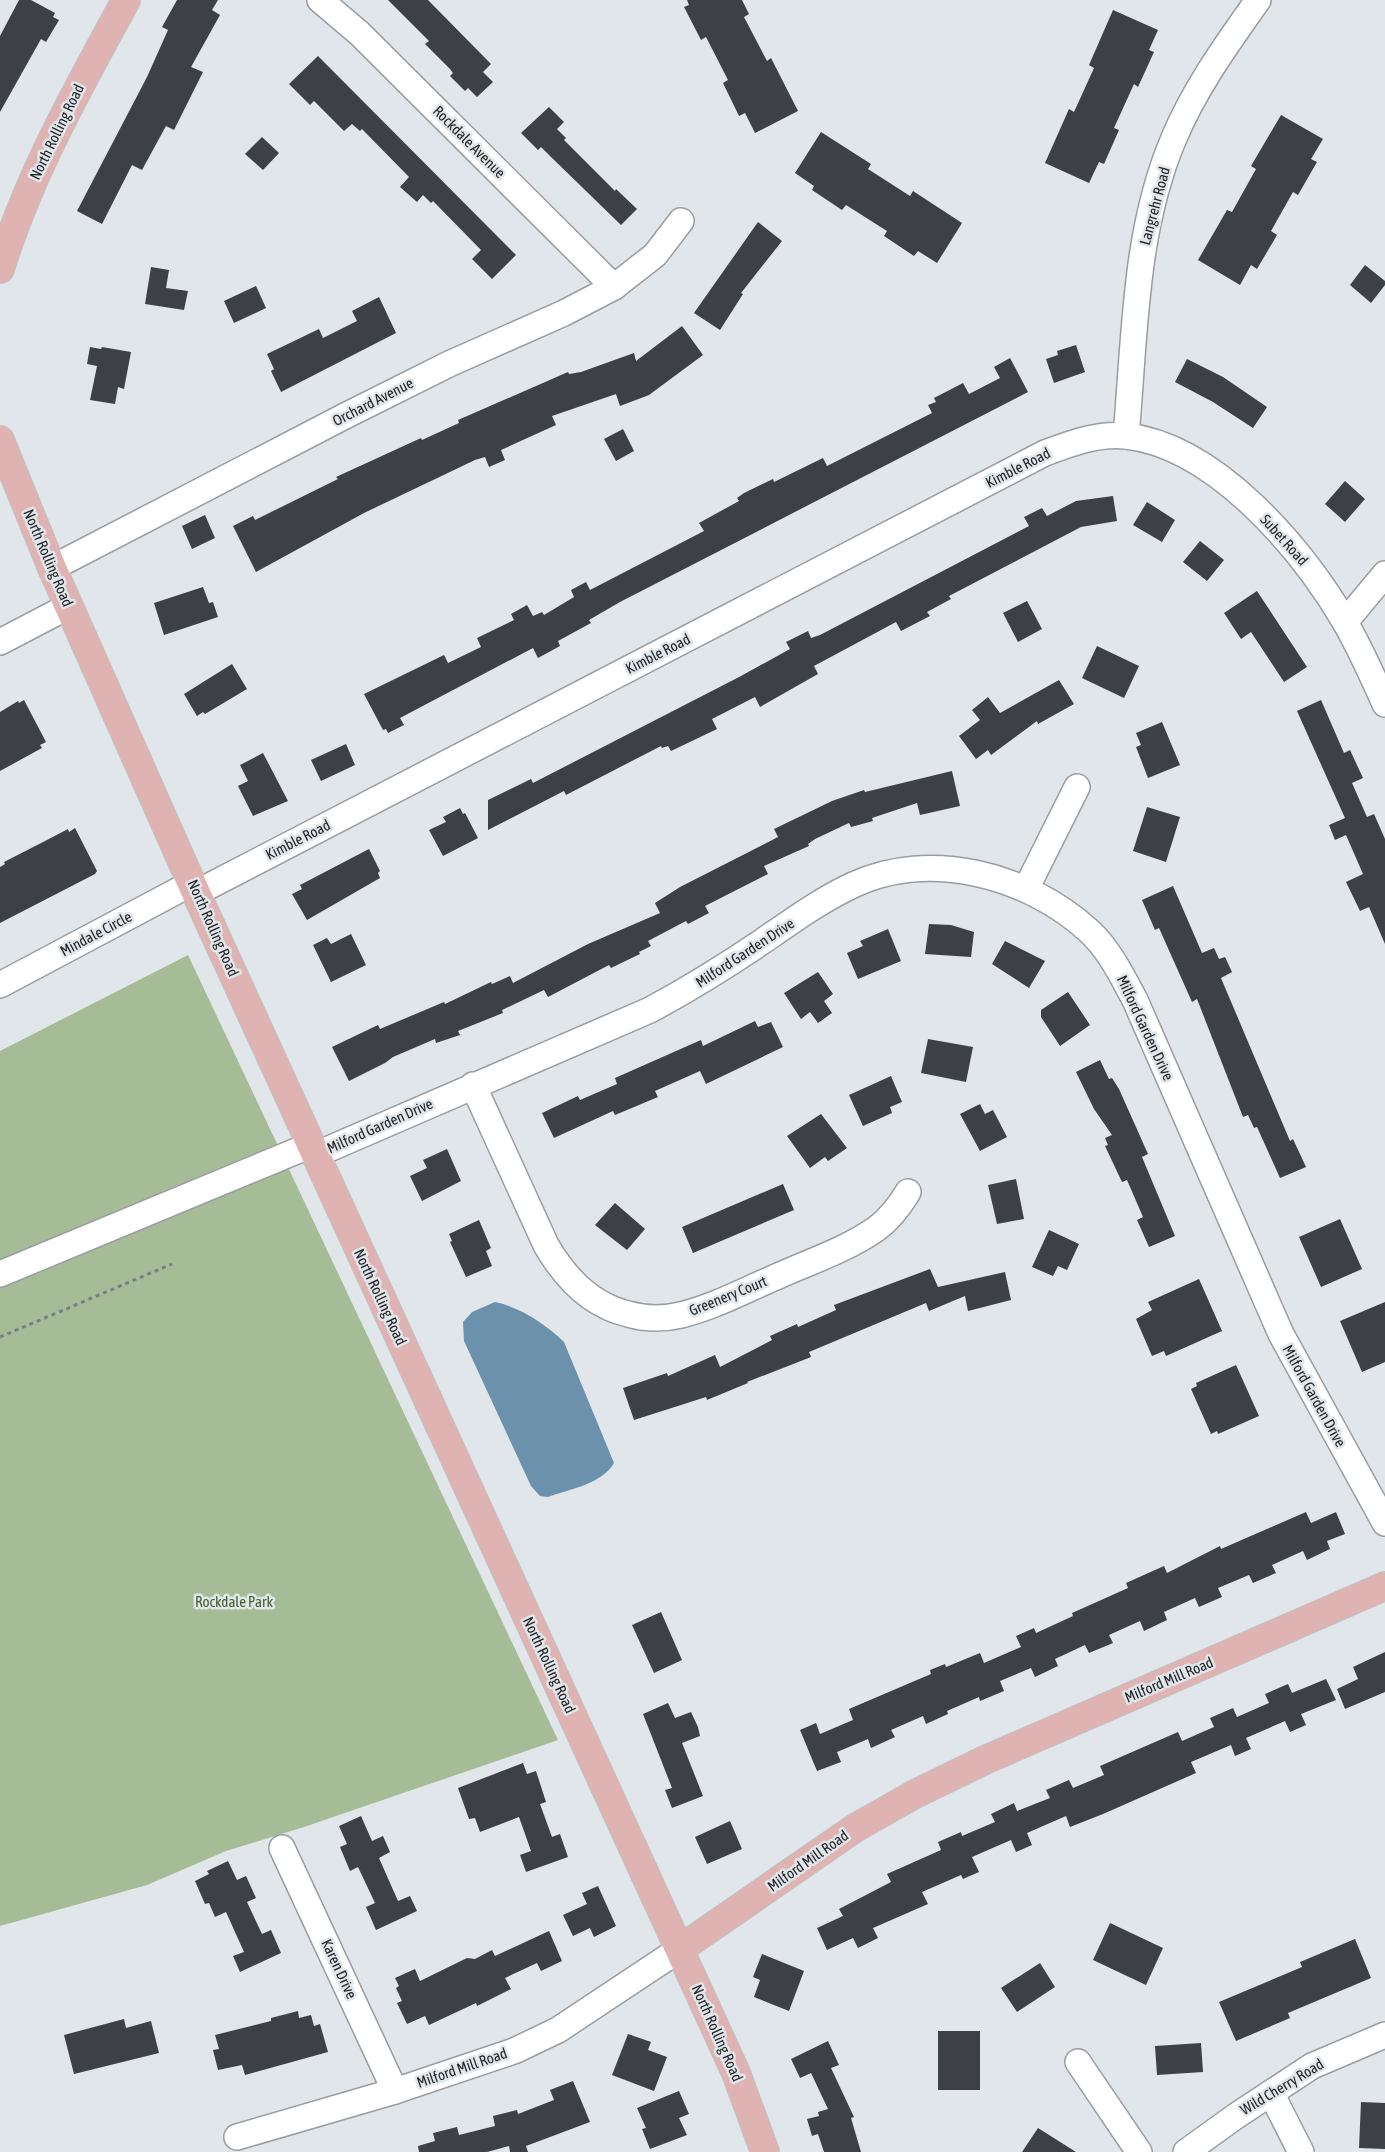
<svg xmlns="http://www.w3.org/2000/svg" width="1385" height="2152" viewBox="0 0 1385 2152" font-family="'Asap Condensed',sans-serif">
  <style>
    .green { fill: #a6bc97 }
    .water { fill: #6c91ad }
    .building { fill: #3d4044 }
    .lines { fill: none; stroke-linecap: round; stroke-linejoin: round }
    .minor-casing { stroke: #999da2; stroke-width: 28 }
    .major-casing { stroke: #c1c2c2; stroke-width: 30 }
    .path { stroke: #7c7f82; stroke-width: 3; stroke-dasharray: 4 4; stroke-linecap: butt }
    .minor { stroke: #fff; stroke-width: 25 }
    .major { stroke: #e0b3b3; stroke-width: 28 }
    .labels { text-anchor: middle; stroke-width: 5; stroke-linejoin: round; paint-order: stroke }
    .street-label { font-size: 15px; fill: #222425; stroke: #e1e6eb }
    .park-label { font-size: 15px; fill: #436028; stroke: #e1e6eb }
  </style>
  <rect width="100%" height="100%" fill="#e1e6eb"/>
  <polygon class="green" points="188,955 558,1740 304,1827 226,1851 147,1885 0,1926 0,1051"/>
  <path class="water" d="M495,1302C520,1307 547,1325 564,1342L614,1463C602,1484 570,1489 548,1497L540,1496L531,1486L464,1341L463,1322L472,1312Z"/>
  <g class="building">
    <polygon points="19,0 31,0 55,13 53,17 59,20 46,42 41,39 0,112 0,36"/>
    <polygon points="177,0 218,0 212,10 220,15 191,67 203,72 174,130 166,126 142,170 132,165 102,224 77,211 147,77 168,30 162,27"/>
    <polygon points="388,0 428,0 491,64 483,72 493,82 477,97 468,88 465,91 450,76 453,73 450,69 425,44 429,41"/>
    <polygon points="687,0 742,0 749,14 744,17 767,61 771,58 798,111 755,133 745,113 739,116 723,83 728,80 706,37 701,40 684,7 689,5"/>
    <polygon points="1113,10 1158,30 1149,50 1154,52 1138,87 1134,84 1114,128 1119,130 1104,164 1099,162 1089,183 1045,163 1069,109 1074,112 1094,68 1089,65"/>
    <polygon points="318,56 516,255 492,279 472,259 481,250 433,201 431,203 423,195 417,202 400,187 409,177 362,129 360,131 352,124 344,131 314,101 310,105 289,84"/>
    <polygon points="549,107 564,122 557,129 566,138 564,140 615,191 616,189 637,209 621,225 549,155 541,147 538,150 521,133"/>
    <polygon points="1281,115 1323,139 1311,159 1317,162 1298,195 1293,192 1271,231 1277,235 1257,269 1251,265 1240,285 1198,260 1227,210 1232,212 1256,169 1251,166"/>
    <polygon points="821,132 871,164 868,169 910,196 913,191 962,223 937,263 918,251 914,256 884,236 887,231 846,205 842,210 812,190 814,186 795,173"/>
    <polygon points="262,137 279,153 263,170 245,154"/>
    <polygon points="758,222 782,241 741,293 743,294 720,330 694,313"/>
    <polygon points="1365,265 1385,281 1385,285 1371,303 1350,285"/>
    <polygon points="151,267 169,270 166,288 188,291 184,310 145,304"/>
    <polygon points="256,286 266,308 234,323 224,301"/>
    <polygon points="379,297 396,333 281,392 271,371 274,369 267,354 319,329 323,338 357,321 352,311"/>
    <polygon points="682,326 703,355 649,395 620,406 616,394 552,416 556,425 501,450 505,460 489,467 485,457 475,460 364,513 256,572 233,526 253,516 255,520 338,479 336,477 421,438 422,440 459,423 458,420 568,372 569,374 581,372 634,353 636,361"/>
    <polygon points="1076,345 1085,372 1054,383 1046,359 1058,355 1057,351"/>
    <polygon points="90,347 101,349 102,347 131,352 124,389 118,387 115,404 90,400 97,366 87,364"/>
    <polygon points="1010,358 1028,392 620,602 589,620 591,623 558,641 560,646 538,658 533,648 400,718 404,725 388,733 386,729 383,730 364,694 444,655 448,663 481,647 477,638 514,620 511,614 527,605 533,616 542,612 544,615 574,597 571,590 586,582 590,590 704,531 699,523 739,501 737,498 744,493 773,479 774,482 823,458 827,466 932,413 928,405 936,402 934,398 963,383 969,394 1000,378 994,367"/>
    <polygon points="1187,359 1223,377 1267,407 1253,428 1213,402 1175,382"/>
    <polygon points="623,429 634,451 616,461 604,439"/>
    <polygon points="1345,481 1365,499 1345,522 1325,504"/>
    <polygon points="1113,496 1117,521 1081,527 949,596 951,599 927,612 930,616 901,631 896,622 814,666 818,674 760,707 755,697 712,719 717,729 671,751 668,746 662,748 661,746 566,795 564,791 488,830 488,800 531,779 533,783 741,676 790,649 786,642 808,631 811,638 820,635 1029,526 1024,517 1042,508 1047,516 1076,501"/>
    <polygon points="1147,502 1175,520 1162,542 1133,525"/>
    <polygon points="205,515 215,538 192,549 182,526"/>
    <polygon points="1200,541 1224,560 1207,581 1183,562"/>
    <polygon points="203,587 209,603 213,602 218,617 164,635 154,603"/>
    <polygon points="1257,591 1307,667 1284,682 1251,632 1241,639 1224,613"/>
    <polygon points="1027,601 1042,629 1018,642 1003,613"/>
    <polygon points="1097,646 1139,666 1124,698 1082,678"/>
    <polygon points="232,664 247,689 205,714 203,712 197,716 184,694"/>
    <polygon points="1059,680 1074,704 1038,724 1037,721 991,755 988,750 976,759 959,736 980,720 972,710 988,697 1000,713"/>
    <polygon points="24,700 46,742 40,745 42,748 0,771 0,712 18,701 19,703"/>
    <polygon points="1321,700 1344,753 1350,750 1363,778 1352,783 1367,817 1374,814 1385,839 1385,944 1369,907 1360,911 1346,882 1363,874 1346,835 1335,840 1329,825 1345,818 1297,711"/>
    <polygon points="1162,722 1180,765 1148,778 1136,747 1141,745 1136,733"/>
    <polygon points="346,744 355,765 321,781 311,760"/>
    <polygon points="263,753 288,801 253,816 238,786 248,781 240,765"/>
    <polygon points="952,771 960,806 920,815 917,803 872,818 873,821 851,827 849,823 815,839 808,844 809,846 764,866 768,874 705,906 709,913 688,924 686,921 648,941 651,946 639,952 640,954 611,968 609,965 548,997 544,990 502,1010 503,1013 458,1031 460,1035 436,1043 435,1039 393,1057 385,1063 349,1081 332,1047 378,1025 380,1029 444,1002 445,1004 491,982 492,984 510,976 513,983 588,944 660,913 655,903 680,887 778,837 774,829 832,801 864,790 865,792"/>
    <polygon points="1147,807 1180,817 1166,862 1133,851"/>
    <polygon points="460,808 463,814 465,813 478,838 443,856 429,830 446,822 443,817"/>
    <polygon points="75,828 97,871 95,874 0,923 0,867 5,864 4,862 45,841 68,829 69,832"/>
    <polygon points="369,849 380,871 378,873 380,878 307,920 292,894 302,889 300,885"/>
    <polygon points="1173,886 1202,953 1214,948 1219,959 1225,957 1232,972 1221,978 1290,1141 1293,1139 1306,1167 1280,1178 1257,1127 1254,1128 1248,1115 1243,1117 1197,999 1192,1002 1159,928 1155,930 1142,900"/>
    <polygon points="929,924 951,925 974,932 971,957 925,954"/>
    <polygon points="888,929 901,961 858,979 847,953 863,946 860,941"/>
    <polygon points="351,934 366,965 331,982 313,945 327,938 331,944"/>
    <polygon points="1005,941 1045,961 1029,988 992,964"/>
    <polygon points="818,972 833,994 824,1001 832,1013 818,1023 810,1012 801,1019 784,993"/>
    <polygon points="1068,992 1090,1025 1060,1046 1041,1017 1041,1010"/>
    <polygon points="755,1021 758,1027 771,1022 783,1047 706,1084 700,1071 655,1091 658,1097 615,1115 613,1111 554,1138 542,1113 578,1096 580,1100 617,1084 615,1078 701,1040 703,1046"/>
    <polygon points="928,1039 973,1047 966,1082 921,1073"/>
    <polygon points="1100,1060 1109,1079 1112,1078 1119,1089 1148,1154 1142,1157 1175,1236 1149,1247 1137,1220 1143,1217 1127,1180 1122,1182 1105,1146 1108,1145 1105,1138 1112,1135 1094,1109 1076,1072"/>
    <polygon points="891,1076 902,1102 890,1107 892,1113 863,1126 849,1095"/>
    <polygon points="980,1104 985,1114 993,1110 1007,1137 980,1151 960,1114"/>
    <polygon points="821,1114 847,1148 828,1161 825,1157 810,1168 787,1136"/>
    <polygon points="447,1149 461,1181 422,1201 410,1176 427,1168 423,1160"/>
    <polygon points="1016,1179 1024,1219 997,1224 988,1185"/>
    <polygon points="783,1184 794,1210 693,1253 682,1227"/>
    <polygon points="615,1203 645,1229 627,1250 595,1225"/>
    <polygon points="1340,1219 1362,1269 1321,1287 1299,1237"/>
    <polygon points="479,1220 491,1248 486,1251 492,1266 466,1277 450,1242 452,1241 449,1234"/>
    <polygon points="1049,1230 1079,1244 1067,1270 1058,1266 1053,1276 1032,1267"/>
    <polygon points="930,1269 938,1287 1005,1272 1011,1300 968,1311 965,1296 929,1311 926,1303 809,1352 811,1357 747,1382 748,1383 707,1400 706,1397 634,1420 623,1388 667,1373 668,1376 715,1355 720,1367 772,1340 770,1336 797,1324 798,1327 836,1310 834,1305"/>
    <polygon points="1199,1279 1222,1331 1166,1356 1164,1351 1152,1356 1136,1319 1152,1310 1148,1302"/>
    <polygon points="1385,1302 1385,1362 1362,1372 1340,1321"/>
    <polygon points="1236,1365 1259,1416 1218,1434 1217,1431 1211,1434 1191,1389 1197,1386 1196,1383"/>
    <polygon points="1306,1512 1311,1523 1336,1512 1345,1534 1327,1541 1330,1549 1307,1560 1303,1551 1272,1565 1276,1573 1253,1583 1249,1575 1218,1588 1222,1597 1199,1607 1195,1598 1164,1612 1167,1620 1144,1631 1140,1621 1109,1635 1113,1643 1089,1653 1085,1645 1055,1659 1058,1666 1035,1677 1031,1668 1000,1681 1004,1691 980,1701 979,1697 947,1711 948,1714 926,1724 923,1716 891,1730 895,1737 871,1748 868,1739 837,1752 841,1762 817,1771 800,1730 816,1723 820,1734 853,1720 849,1709 931,1674 930,1670 945,1664 946,1667 980,1653 984,1663 1021,1647 1016,1636 1034,1628 1036,1633 1073,1616 1072,1613 1128,1588 1126,1583 1164,1566 1167,1573 1220,1546 1221,1549"/>
    <polygon points="661,1612 682,1660 654,1673 632,1625"/>
    <polygon points="1385,1652 1385,1692 1345,1709 1337,1689 1358,1679 1353,1667"/>
    <polygon points="1326,1679 1336,1700 1301,1714 1306,1725 1290,1732 1285,1721 1246,1738 1251,1749 1235,1756 1231,1745 1191,1762 1196,1773 1103,1814 1070,1827 1066,1816 1027,1833 1032,1845 1016,1852 1011,1840 972,1857 979,1872 963,1879 961,1875 922,1892 928,1904 873,1928 878,1938 858,1948 853,1938 827,1950 817,1928 843,1916 839,1909 891,1882 887,1874 941,1850 938,1842 961,1832 962,1836 995,1822 991,1814 1014,1803 1017,1811 1050,1798 1046,1790 1069,1780 1073,1788 1104,1775 1100,1766 1178,1732 1182,1741 1214,1727 1210,1718 1233,1708 1237,1717 1269,1703 1265,1694 1288,1684 1292,1693"/>
    <polygon points="668,1703 675,1718 691,1712 698,1727 700,1736 682,1743 703,1796 672,1808 665,1790 672,1788 643,1714"/>
    <polygon points="523,1763 527,1774 536,1771 546,1802 540,1804 552,1837 560,1834 568,1857 526,1872 520,1855 531,1851 519,1817 480,1832 475,1818 469,1819 458,1788"/>
    <polygon points="361,1816 372,1841 383,1836 390,1852 379,1858 398,1901 410,1896 417,1911 376,1930 366,1907 375,1903 358,1867 350,1871 340,1847 347,1844 339,1826"/>
    <polygon points="730,1821 742,1849 707,1864 695,1837"/>
    <polygon points="228,1861 237,1880 246,1876 256,1898 247,1902 262,1934 271,1930 281,1953 240,1972 233,1956 244,1952 226,1912 215,1917 209,1903 205,1904 195,1881 209,1874 207,1871"/>
    <polygon points="598,1886 616,1926 594,1937 590,1928 573,1936 563,1915 587,1904 582,1893"/>
    <polygon points="1110,1923 1163,1948 1146,1985 1093,1960"/>
    <polygon points="549,1931 562,1961 541,1971 537,1963 505,1978 511,1989 477,2006 476,2003 429,2025 425,2016 407,2024 397,2003 402,2001 396,1988 399,1986 395,1978 415,1969 420,1981 467,1958 475,1959 492,1950 495,1956"/>
    <polygon points="1355,1939 1371,1978 1288,2013 1290,2018 1236,2041 1219,2002 1302,1967 1300,1962"/>
    <polygon points="762,1954 804,1971 789,2011 754,1997 760,1980 753,1977"/>
    <polygon points="1040,1963 1055,1987 1017,2012 1001,1988"/>
    <polygon points="298,2011 299,2018 311,2015 314,2026 320,2024 328,2052 245,2075 242,2065 218,2070 213,2050 219,2049 215,2035 271,2021 271,2018"/>
    <polygon points="124,2019 126,2028 151,2021 159,2053 74,2074 64,2035"/>
    <rect x="938" y="2031" width="42" height="59"/>
    <polygon points="628,2034 651,2042 648,2050 667,2057 654,2091 612,2075"/>
    <polygon points="828,2041 839,2065 831,2068 854,2117 851,2118 861,2152 824,2152 818,2134 812,2136 807,2119 819,2116 818,2112 828,2109 811,2073 800,2078 791,2059"/>
    <polygon points="1201,2043 1203,2072 1157,2075 1155,2046"/>
    <polygon points="573,2081 590,2122 526,2146 528,2152 510,2152 509,2146 487,2152 419,2152 418,2146 435,2141 433,2133 457,2127 459,2135 495,2126 493,2116 517,2110 518,2114 554,2100 550,2090"/>
    <polygon points="679,2091 689,2114 679,2118 687,2135 650,2149 642,2129 646,2128 637,2108"/>
    <polygon points="1361,2102 1385,2103 1385,2149 1359,2148"/>
    <polygon points="1038,2128 1076,2152 1022,2152"/>
  </g>
  <g class="lines">
    <g class="minor-casing">
      <g id="minor">
        <polyline points="320,0 359,33 614,287"/>
        <path d="M1126,436C1135,337 1134,231 1174,138C1195,88 1227,44 1258,0"/>
        <polyline points="52,568 345,416 449,364 564,313 614,287 655,255 681,221"/>
        <polyline points="1345,622 1385,574"/>
        <polyline points="0,642 69,606"/>
        <polyline points="1026,889 1077,787"/>
        <path d="M196,893L1045,453C1072,443 1098,433 1126,436C1216,446 1302,549 1345,622C1360,648 1373,677 1385,704"/>
        <polyline points="0,985 192,883"/>
        <path d="M473,1085L546,1245C565,1278 590,1305 628,1314C645,1319 664,1319 681,1315C714,1307 745,1290 776,1277C809,1262 846,1250 876,1229C890,1219 899,1207 908,1192"/>
        <path d="M315,1155L650,1010C689,989 726,966 763,941C792,921 821,900 853,885C930,849 1028,875 1089,931C1109,949 1122,976 1135,1000L1281,1334L1385,1523"/>
        <polyline points="0,1274 311,1145"/>
        <polyline points="282,1848 395,2091"/>
        <polyline points="1078,2062 1139,2152"/>
        <polyline points="1271,2093 1301,2152"/>
        <polyline points="237,2137 395,2091 514,2051 558,2030 680,1949"/>
        <polyline points="1186,2152 1236,2116 1312,2066 1385,2035"/>
      </g>
    </g>
    <g class="major-casing">
      <g id="major">
        <path d="M0,269C29,174 79,87 126,0"/>
        <polyline points="0,440 52,568 196,893 736,2073 765,2152"/>
        <polyline points="680,1949 855,1828 915,1794 985,1760 1385,1586"/>
      </g>
    </g>
    <polyline class="path" points="0,1337 172,1264"/>
    <use href="#minor" class="minor"/>
    <use href="#major" class="major"/>
  </g>
  <g class="labels">
    <g class="street-label">
      <text transform="translate(57 132) rotate(-64)" y="5">North Rolling Road</text>
      <text transform="translate(469 142) rotate(45)" y="5">Rockdale Avenue</text>
      <text transform="translate(1155 206) rotate(-75)" y="5">Langrehr Road</text>
      <text transform="translate(373 402) rotate(-27)" y="5">Orchard Avenue</text>
      <text transform="translate(1018 468) rotate(-27)" y="5">Kimble Road</text>
      <text transform="translate(1284 540) rotate(48)" y="5">Subet Road</text>
      <text transform="translate(48 558) rotate(67)" y="5">North Rolling Road</text>
      <text transform="translate(658 654) rotate(-27)" y="5">Kimble Road</text>
      <text transform="translate(298 840) rotate(-27)" y="5">Kimble Road</text>
      <text transform="translate(213 928) rotate(66)" y="5">North Rolling Road</text>
      <text transform="translate(96 934) rotate(-28)" y="5">Mindale Circle</text>
      <text transform="translate(745 953) rotate(-33)" y="5">Milford Garden Drive</text>
      <text transform="translate(1145 1028) rotate(65)" y="5">Milford Garden Drive</text>
      <text transform="translate(380 1126) rotate(-24)" y="5">Milford Garden Drive</text>
      <text transform="translate(728 1296) rotate(-22)" y="5">Greenery Court</text>
      <text transform="translate(380 1297) rotate(65)" y="5">North Rolling Road</text>
      <text transform="translate(1314 1396) rotate(61)" y="5">Milford Garden Drive</text>
      <text transform="translate(549 1665) rotate(65)" y="5">North Rolling Road</text>
      <text transform="translate(1169 1680) rotate(-23)" y="5">Milford Mill Road</text>
      <text transform="translate(808 1861) rotate(-35)" y="5">Milford Mill Road</text>
      <text transform="translate(339 1969) rotate(65)" y="5">Karen Drive</text>
      <text transform="translate(717 2033) rotate(66)" y="5">North Rolling Road</text>
      <text transform="translate(462 2068) rotate(-19)" y="5">Milford Mill Road</text>
      <text transform="translate(1282 2087) rotate(-31)" y="5">Wild Cherry Road</text>
    </g>
    <g class="park-label">
      <text x="234" y="1607">Rockdale Park</text>
    </g>
  </g>
</svg>
